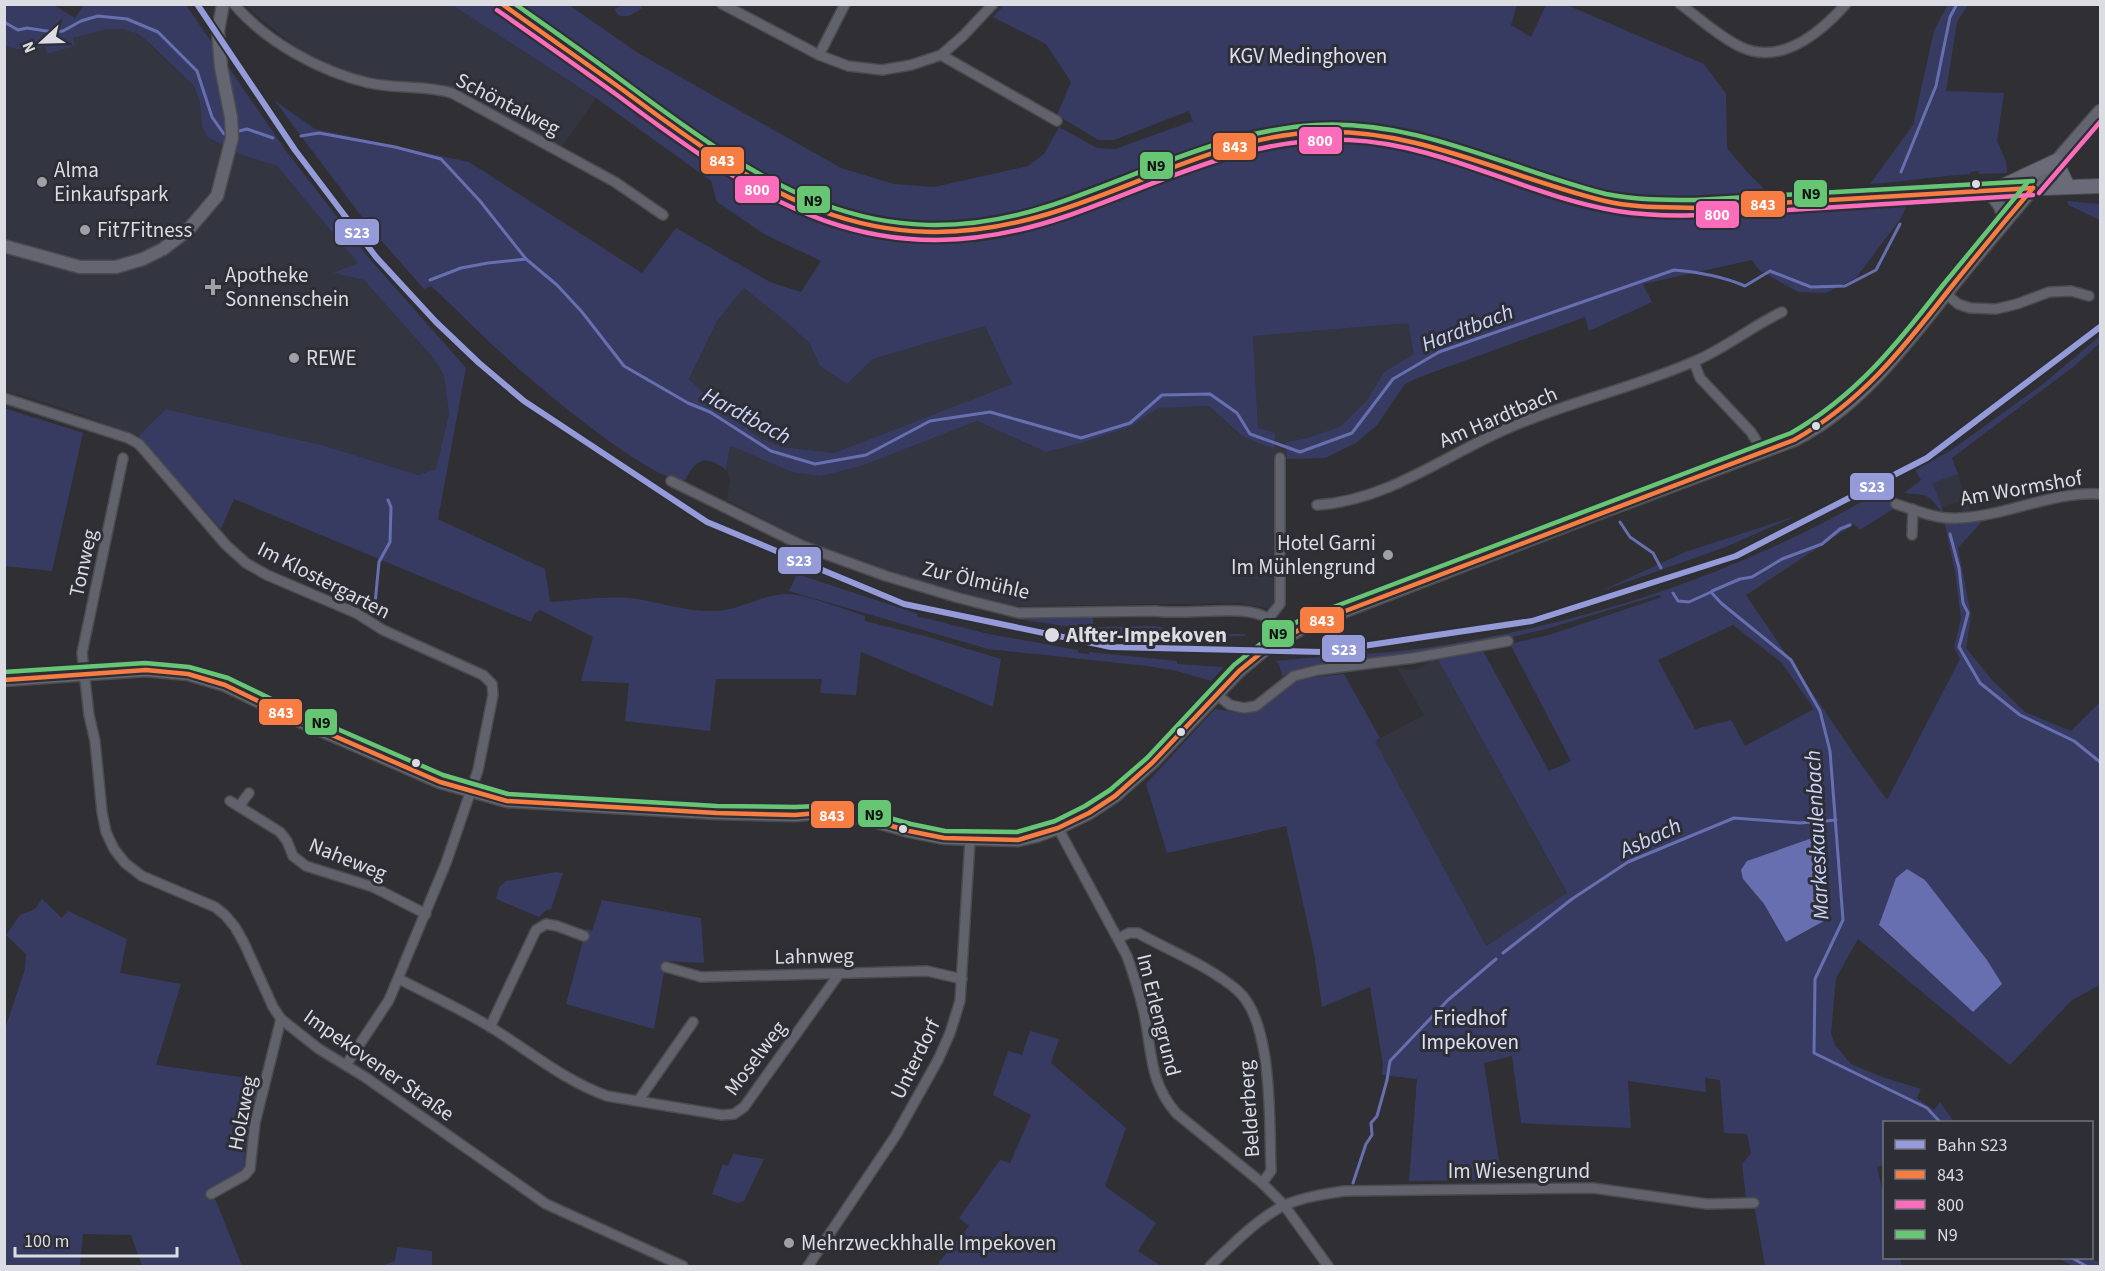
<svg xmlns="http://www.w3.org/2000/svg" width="2105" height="1271" viewBox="0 0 2105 1271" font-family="'Source Sans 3',sans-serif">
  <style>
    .built { fill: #333541 }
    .green { fill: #373b62; fill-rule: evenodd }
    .water { fill: #676fb0 }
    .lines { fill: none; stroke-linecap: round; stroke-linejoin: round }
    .stream { stroke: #676fb0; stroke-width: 3 }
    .street-casing { stroke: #4c4c4f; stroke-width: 12 }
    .secondary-casing { stroke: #4c4c4f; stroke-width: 15 }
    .primary-casing { stroke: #4c4c4f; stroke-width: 16 }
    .street { stroke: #61626c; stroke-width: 9 }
    .secondary { stroke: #636570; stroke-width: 12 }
    .primary { stroke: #6a6b79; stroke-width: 14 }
    .bus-1-casing { stroke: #2d2e36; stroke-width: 9 }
    .bus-2-casing { stroke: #2d2e36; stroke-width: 9 }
    .bus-3-casing { stroke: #2d2e36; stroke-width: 9 }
    .bus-1 { stroke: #f77d43; stroke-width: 4.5 }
    .bus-2 { stroke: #fb6dba; stroke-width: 4.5 }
    .bus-3 { stroke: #66c674; stroke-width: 4.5 }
    .rail-1-casing { stroke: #2d2e36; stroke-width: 10 }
    .rail-1 { stroke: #949bd8; stroke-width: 6 }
    .poi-dot { fill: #9fa0a5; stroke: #2d2e36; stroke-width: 2 }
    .bus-dot { fill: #dcdde2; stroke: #2d2e36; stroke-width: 2 }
    .labels { text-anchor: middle; stroke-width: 6; stroke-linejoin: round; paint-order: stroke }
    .park-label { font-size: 21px; fill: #dde1f5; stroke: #2d2e36 }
    .street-label { font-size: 21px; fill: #dcdde2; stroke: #2d2e36 }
    .poi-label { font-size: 21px; fill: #dcdde2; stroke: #2d2e36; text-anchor: start }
    .stop-label { font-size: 21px; font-weight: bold; fill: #dcdde2; stroke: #2d2e36; text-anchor: start }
    .water-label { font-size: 22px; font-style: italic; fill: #ced5fd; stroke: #2d2e36 }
    .line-badge { stroke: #2d2e36; stroke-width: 2 }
    .badge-label { font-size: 16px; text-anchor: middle; font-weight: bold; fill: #fff }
    .pale-badge-label { font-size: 16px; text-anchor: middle; font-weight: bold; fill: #111 }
  </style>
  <rect width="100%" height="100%" fill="#2f2f34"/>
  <g class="built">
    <polygon points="245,5 452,5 596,98 562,147 442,84 380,82 317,63 264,22"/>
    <polygon points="108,29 123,29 138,34 194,86 200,103 202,126 207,137 242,155 277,166 359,263 334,273 364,280 435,360 444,376 449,414 436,469 418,475 325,446 166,409 138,436 56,406 5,391 4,46 21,50 45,46 47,54 74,46 72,38"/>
    <polygon points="744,288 790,325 809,343 820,366 873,359 985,326 1012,384 834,453 782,447 760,438 716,405 689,379 717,321"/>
    <polygon points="1408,323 1415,354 1384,372 1368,399 1341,426 1308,438 1286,442 1287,459 1281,460 1276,610 1239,603 1011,606 893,573 809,542 727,500 730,480 726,470 730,446 864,465 977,421 1046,452 1082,443 1132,426 1158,408 1209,406 1241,436 1258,428 1253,336"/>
    <polygon points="1958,474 1970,510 1963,513 1959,502 1942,508 1933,483"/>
    <polygon points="1437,658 1567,894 1485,946 1375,741 1424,715 1397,668 1415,670"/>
  </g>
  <g class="green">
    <path d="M626,4L640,5L642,8C634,13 628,19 618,15L614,9Z"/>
    <path d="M1948,4L1968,5L1957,22L1946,91L2004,93L1997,141L2006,161L2007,173L1979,174L1978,171L1970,172V174C1936,176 1903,182 1870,184L1913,125L1934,31Z"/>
    <path d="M5,5H54L75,18L84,5H186L286,151L368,257L466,368L438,519L545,569L550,602C578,600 609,595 637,599C663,603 688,612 714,611C739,611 761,595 785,594C803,593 846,610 865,616V621L925,636L1001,659L993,707L861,652L856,695L820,693L822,679H716L710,731L625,721L629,683L581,681L593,637L540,610L534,614L531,622L234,499L221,529L138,436L166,409L325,446L418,475L436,469L449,414L444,376L435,360L364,280L333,273L358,263L277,166L242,155L207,137L202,126L200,103L194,86L149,43L138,34L123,29H108L73,38L75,46L47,54L45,46C31,50 19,51 5,46Z"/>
    <path d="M452,5H569L638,53L841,168L894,184L934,187L1028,166L1044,154L1059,127L1097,148L1115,149L1193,121L1189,111L1114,140H1098L1057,115L1071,82L1046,44L993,17L1004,5H1517L1511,25L1531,37L1546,5H1567L1704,64L1726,94L1727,148L1747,172L1777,202L1912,194L1901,218L1856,278L1826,293L1798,292L1759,270L1752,260L1643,284L1652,302L1589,331L1585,317L1420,377L1405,384L1377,425L1356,443L1325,458L1287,459L1286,442L1308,438L1341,426L1368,399L1384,372L1414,354L1408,323L1253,336L1258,428L1275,433L1274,449L1242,436L1209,406L1158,408L1132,426L1082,443L1046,452L977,421L864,465L821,476L792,472L737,448L730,446L726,470C706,454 696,459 685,480C654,485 534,383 508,359C482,336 457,310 431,286L424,289L371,229L274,100L315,129L469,162L642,273L676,228L770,282L801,292L821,261L766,235L717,202L711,181L596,98ZM744,288L790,325L809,343L820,366L847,384L873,359L985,326L1012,384L834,453L782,447L760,438L716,405L689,379L717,321Z"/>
    <polygon points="2068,201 2100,204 2100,220 2068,205"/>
    <polygon points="2100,336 2100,343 2073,367 1952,458 1958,474 1933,483 1943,511 1942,512 1930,498 1924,495 1904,493 1921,480 1915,470 1950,451 2043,384"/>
    <polygon points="4,408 83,433 52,571 5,566"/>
    <path d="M1880,491L1886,495L1890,492C1896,498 1895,501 1893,509L1860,530L1854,524L1746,595L1858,760L1887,800L1960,659L1954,647L1961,618L1955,572L1944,520L1984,519L1958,548L1971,615L1966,648L1992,680L2025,712L2071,731L2100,702V985L2072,1000L2010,1065L1858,939L1836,978L1831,1033L1835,1045L1851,1064L1882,1077L1921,1089L1917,1098L1934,1110L1940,1102L1954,1122H1884V1165L1877,1167L1884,1196V1258H1900L1902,1266H1765L1753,1198H1746L1742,1164L1751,1153L1747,1134L1724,1133L1720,1080L1705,1078L1706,1092L1628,1081L1631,1128L1521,1123L1512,1056L1484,1063L1502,1180L1409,1181L1417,1079L1382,1075L1383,1064L1370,987L1322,1007L1314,953L1286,826L1167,853L1146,784L1215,709L1246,714L1260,709L1296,679L1344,674L1380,738L1375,741L1486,946L1567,893L1437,658L1483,651L1549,771L1571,761L1510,644L1549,635L1662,597L1659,595L1546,629L1483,644L1412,655L1301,668L1282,676L1279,664L1275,661C1324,656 1374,655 1424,648C1583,625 1741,574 1880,491ZM1733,625L1781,662L1814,709L1745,746L1731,720L1695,729L1658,660ZM1743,879L1824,921L1786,942L1764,904ZM1925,880L1987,960L2001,984L1973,1011L1879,926Z"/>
    <polygon points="1796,516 1726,547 1601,591 1685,552"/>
    <polygon points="797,574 918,614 917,616 989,634 1078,650 1078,653 1089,654 1089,652 1177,661 1177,664 1224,667 1211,681 1177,671 1147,666 988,649 789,591"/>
    <polygon points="1093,617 1093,627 1155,626 1172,629 1173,634 1245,634 1245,636 1197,637 1196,640 1167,638 1167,636 1152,635 1151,638 1016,619"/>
    <polygon points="556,872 563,873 551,909 546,910 539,917 496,899 499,887 506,881"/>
    <polygon points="42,899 62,918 68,911 127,939 120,973 181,984 156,1065 262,1080 245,1150 244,1168 210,1192 216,1201 242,1266 142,1266 131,1235 83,1234 80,1266 5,1266 5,1029 25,969 26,954 6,935 20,915 35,909"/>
    <polygon points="602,900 701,918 704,963 666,961 654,1029 566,1004 586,929 592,931"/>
    <polygon points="1030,1031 1059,1039 1051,1063 1126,1128 1105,1186 1156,1223 1138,1251 1161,1266 939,1266 939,1262 969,1226 959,1218 1000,1160 1010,1163 1031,1115 993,1095 1008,1051 1022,1055"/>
    <polygon points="733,1154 764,1159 744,1201 738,1203 712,1194 723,1164 728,1166"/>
    <polygon points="397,1247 432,1251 432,1266 381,1266 395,1261"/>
    <polygon points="2058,1258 2090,1258 2099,1262 2100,1260 2100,1266 2073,1266"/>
  </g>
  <g class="water">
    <polygon points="1818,836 1824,921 1786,942 1764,904 1743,879 1741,870 1747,861"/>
    <polygon points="1907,869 1925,880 1987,960 2002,984 1973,1012 1879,925 1896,878"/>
  </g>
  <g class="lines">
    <g class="stream">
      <polyline points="4,22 18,30 27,28 53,32 63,31 81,21 98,16 127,19 158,32 197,71 212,117 224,134 229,133"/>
      <polyline points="235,132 247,129 273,138"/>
      <path d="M301,136L319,133L395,147L441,159L480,201L526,259L557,285L582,312L624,366L688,403L710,412L771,451L815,464L866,455L930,421L990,412L1081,438L1130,423L1162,395L1210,394L1237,413L1250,434L1300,452L1352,433L1393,379L1439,352L1674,270C1698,272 1722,276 1745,286L1770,271L1811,287L1845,286L1876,270L1900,224"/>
      <polyline points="1901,172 1936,86 1950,17 1957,4"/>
      <polyline points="430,280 461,268 488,263 526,259"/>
      <polyline points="1620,522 1630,537 1653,553 1661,568"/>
      <polyline points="1950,534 1959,568 1963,603 1968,613 1959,647 1980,683 2020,715 2074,741 2100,762"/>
      <polyline points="1712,591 1740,579 1752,577 1782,559 1822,544 1840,529 1850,525"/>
      <polyline points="1673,593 1678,601 1689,602 1711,592 1721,603 1791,660 1820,711 1830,751 1843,920 1815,979 1814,1053 1927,1108 1940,1122"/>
      <polyline points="374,614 379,562 390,542 391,507 388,500"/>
      <polyline points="1503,953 1572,899 1628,862 1734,818 1800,823 1836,820"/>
      <polyline points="1353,1183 1366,1144 1372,1135 1371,1123 1377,1116 1387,1080 1390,1061 1448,1000 1496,959"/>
      <polyline points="2072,1258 2086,1266"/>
    </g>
    <g class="street-casing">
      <g id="street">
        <path d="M234,4C266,42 321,72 369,83C397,89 424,85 452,93L615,182L663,215"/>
        <polyline points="722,4 819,55 848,66 882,70 911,65 941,55 963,36 993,4"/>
        <path d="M1680,4C1699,18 1721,38 1741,47C1781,66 1821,32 1846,4"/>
        <polyline points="819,55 845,4"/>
        <polyline points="941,55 1057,121"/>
        <polyline points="1946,294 1958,304 1970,308 1996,309 2017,304 2049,292 2071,291 2089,296"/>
        <polyline points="1694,362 1700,378 1751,432 1763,452"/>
        <polyline points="4,398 128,438 139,444 226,545 246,563 267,575 356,613 383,630 483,675 492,684 493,695 478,770 446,863 389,1000 346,1065"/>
        <polyline points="123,458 82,653 89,715 95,741 102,812 106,832 114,849 125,863 142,876 215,907 225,915 235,927 244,943 273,1007 281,1019 319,1049 365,1077 546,1204 683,1266"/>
        <path d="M671,481L803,546L886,576L959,598L1018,613L1156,611C1184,616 1249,603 1268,619C1274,624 1278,633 1282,639"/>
        <path d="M1896,504C1915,510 1938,520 1959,518C2007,516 2052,491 2100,494"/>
        <path d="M1317,505C1386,501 1444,456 1506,429C1567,402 1634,388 1695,361C1726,348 1752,326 1782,312"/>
        <polyline points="1912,535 1913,509"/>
        <polyline points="1268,619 1280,604 1280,458"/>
        <polyline points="1216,694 1230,705 1244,708 1256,706 1294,676 1318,670 1413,658 1508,641"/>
        <polyline points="230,801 280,832 287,841 293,856 306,866 373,887 426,914"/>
        <polyline points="240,805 249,793"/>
        <path d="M1058,828L1127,956C1134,976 1141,997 1145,1018C1152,1055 1150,1082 1176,1113L1262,1183L1284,1205L1328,1266"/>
        <path d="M1119,938L1129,933H1138C1170,951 1209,966 1237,990C1274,1021 1269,1125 1271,1171L1262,1183"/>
        <polyline points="666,967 701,977 927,971 962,979"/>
        <path d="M399,979C430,995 463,1010 492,1028C529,1051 565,1081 607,1096L722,1115L734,1114L744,1107L839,974"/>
        <polyline points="490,1027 536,930 546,924 557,926 584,936"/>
        <polyline points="638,1101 693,1022"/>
        <polyline points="211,1194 245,1175 250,1169 255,1123 281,1019"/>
        <polyline points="808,1266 896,1135 938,1060 950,1033 960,1001 970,840"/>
        <path d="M1210,1266C1231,1246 1259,1217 1285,1205C1304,1197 1324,1194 1344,1191L1593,1188L1707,1204L1754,1203"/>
      </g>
    </g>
    <g class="secondary-casing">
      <g id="secondary">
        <polyline points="1988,190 2000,206 2005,221"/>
        <polyline points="4,246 80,267 116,267 143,259 163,249 188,230 217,196 232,138 231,117 221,67 218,31 223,4"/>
        <path d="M4,680L146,670L188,674L225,685L293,718L440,782L507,801L717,813L795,815L818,813L867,819L909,831L944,838L1018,840L1036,836L1058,828L1089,813L1115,796L1152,763L1239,671L1267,648L1306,626L1586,518L1794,440C1865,405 1912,335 1961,275C2007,219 2053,164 2100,111"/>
      </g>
    </g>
    <g class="primary-casing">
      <g id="primary">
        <path d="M501,4C567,49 630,98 695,142C739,171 786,203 837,218C905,238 978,235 1046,214C1137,187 1224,133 1321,132C1355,132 1390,136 1422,144C1496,163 1566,199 1643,207C1700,213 1771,203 1829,199C1919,193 2010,189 2100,186"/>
        <polyline points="2005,185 2056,161 2068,187"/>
      </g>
    </g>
    <use href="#street" class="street"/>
    <use href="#secondary" class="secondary"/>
    <use href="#primary" class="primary"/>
    <g class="bus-1-casing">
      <g id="bus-1">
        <path d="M502,4C542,33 583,61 623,90C760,192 870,268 1048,214C1138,187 1222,136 1318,132C1419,128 1509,178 1605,201C1634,208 1665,207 1695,208L2033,188"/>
        <path d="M4,680L146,670L188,674L225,685L293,718L440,782L507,801L717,813L795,815L818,813L867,819L909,831L944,838L1018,840L1058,828L1089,813L1115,796L1152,763L1239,671L1267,648L1306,626L1794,440C1860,403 1902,350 1948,291C1976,256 2004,222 2033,188"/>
      </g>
    </g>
    <g class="bus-2-casing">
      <g id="bus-2">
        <path d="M497,10C537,38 577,66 617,95C764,205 877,281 1067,216C1161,183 1246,136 1349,140C1443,144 1526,196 1617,211C1673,220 1732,213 1788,210C1870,205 1952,200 2033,195"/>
        <polyline points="2039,193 2100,122"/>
      </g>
    </g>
    <g class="bus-3-casing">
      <g id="bus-3">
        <path d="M515,4C552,30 588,55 624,82C760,183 872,263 1049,206C1137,177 1222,130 1316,125C1418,119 1510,170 1606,194C1635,200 1665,200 1695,200L2033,181"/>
        <path d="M4,672L145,663L189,667L228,678L296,711L443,775L508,794L717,806L795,807L819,806L868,812L911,824L945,831L1017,832L1055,821L1085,806L1110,790L1147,758L1234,665L1263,642L1302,619L1791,433C1856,396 1898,343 1943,285C1971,251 1999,217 2027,183"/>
      </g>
    </g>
    <use href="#bus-1" class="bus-1"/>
    <use href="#bus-2" class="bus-2"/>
    <use href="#bus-3" class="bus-3"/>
    <g class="rail-1-casing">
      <polyline id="rail-1" points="197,4 295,150 376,257 436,322 479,363 524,401 707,522 904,604 1111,647 1322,652 1532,621 1736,556 1927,458 2100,327"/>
    </g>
    <use href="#rail-1" class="rail-1"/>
  </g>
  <g class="poi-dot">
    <circle cx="42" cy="182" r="6"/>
    <circle cx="85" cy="230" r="6"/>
    <path d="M210 278h6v6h6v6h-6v6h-6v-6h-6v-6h6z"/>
    <circle cx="294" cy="358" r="6"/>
    <circle cx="1388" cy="555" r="6"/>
    <circle cx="789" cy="1243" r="6"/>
  </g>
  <g class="bus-dot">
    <circle cx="1976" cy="184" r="5"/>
    <circle cx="1816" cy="426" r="5"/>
    <circle cx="1052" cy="635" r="8"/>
    <circle cx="1181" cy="732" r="5"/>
    <circle cx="416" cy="763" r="5"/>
    <circle cx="903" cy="829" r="5"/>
  </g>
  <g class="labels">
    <g class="park-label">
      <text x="1308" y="63">KGV Medinghoven</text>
      <text x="1470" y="1025">Friedhof<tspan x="1470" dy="24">Impekoven</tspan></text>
    </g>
    <g class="street-label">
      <text transform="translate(508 104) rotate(27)" y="7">Schöntalweg</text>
      <text transform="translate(1498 417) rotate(-23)" y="7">Am Hardtbach</text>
      <text transform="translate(2021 488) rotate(-10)" y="7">Am Wormshof</text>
      <text transform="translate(83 563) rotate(-78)" y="7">Tonweg</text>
      <text transform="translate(324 580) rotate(27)" y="7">Im Klostergarten</text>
      <text transform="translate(976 580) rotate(13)" y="7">Zur Ölmühle</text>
      <text transform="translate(348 859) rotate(22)" y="7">Naheweg</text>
      <text transform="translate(814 956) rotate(-1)" y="7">Lahnweg</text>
      <text transform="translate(1159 1015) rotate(76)" y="7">Im Erlengrund</text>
      <text transform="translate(755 1058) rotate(-53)" y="7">Moselweg</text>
      <text transform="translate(915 1059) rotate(-64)" y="7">Unterdorf</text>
      <text transform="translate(379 1065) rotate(35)" y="7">Impekovener Straße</text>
      <text transform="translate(1249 1109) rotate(-94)" y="7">Belderberg</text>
      <text transform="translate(242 1113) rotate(-79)" y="7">Holzweg</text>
      <text x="1519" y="1178">Im Wiesengrund</text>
    </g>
    <g class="poi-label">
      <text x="54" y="177">Alma<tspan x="54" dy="24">Einkaufspark</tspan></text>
      <text x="97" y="237">Fit7Fitness</text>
      <text x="225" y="282">Apotheke<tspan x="225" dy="24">Sonnenschein</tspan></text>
      <text x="306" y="365">REWE</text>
      <text x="1376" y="550" text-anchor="end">Hotel Garni<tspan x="1376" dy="24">Im Mühlengrund</tspan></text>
      <text x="801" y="1250">Mehrzweckhhalle Impekoven</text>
    </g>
    <g class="stop-label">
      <text x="1066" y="642">Alfter-Impekoven</text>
    </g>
    <g class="water-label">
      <text transform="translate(1467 327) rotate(-21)" y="8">Hardtbach</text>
      <text transform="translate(747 415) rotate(28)" y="8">Hardtbach</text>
      <text transform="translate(1816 835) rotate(-93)" y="8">Markeskaulenbach</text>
      <text transform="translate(1650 837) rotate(-25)" y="8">Asbach</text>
    </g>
  </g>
  <g class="line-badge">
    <rect x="1298" y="126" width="45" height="29" rx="6" fill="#fb6dba"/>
    <rect x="1212" y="132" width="45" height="29" rx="6" fill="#f77d43"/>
    <rect x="700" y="146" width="45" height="29" rx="6" fill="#f77d43"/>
    <rect x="1139" y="151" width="35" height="29" rx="6" fill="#66c674"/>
    <rect x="734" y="175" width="46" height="29" rx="6" fill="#fb6dba"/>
    <rect x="1793" y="179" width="35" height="29" rx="6" fill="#66c674"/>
    <rect x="796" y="185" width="35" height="29" rx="6" fill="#66c674"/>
    <rect x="1740" y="190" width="46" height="28" rx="6" fill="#f77d43"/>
    <rect x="1695" y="200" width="45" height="29" rx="6" fill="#fb6dba"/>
    <rect x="334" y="218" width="46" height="28" rx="6" fill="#949bd8"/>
    <rect x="1849" y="472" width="46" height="29" rx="6" fill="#949bd8"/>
    <rect x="777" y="546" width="45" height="29" rx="6" fill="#949bd8"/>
    <rect x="1299" y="606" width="46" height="28" rx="6" fill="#f77d43"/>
    <rect x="1261" y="619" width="34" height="29" rx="6" fill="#66c674"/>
    <rect x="1321" y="634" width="45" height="29" rx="6" fill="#949bd8"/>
    <rect x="258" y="698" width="45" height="28" rx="6" fill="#f77d43"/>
    <rect x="304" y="708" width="34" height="28" rx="6" fill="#66c674"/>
    <rect x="857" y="799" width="35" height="29" rx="6" fill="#66c674"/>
    <rect x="810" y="800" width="45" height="29" rx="6" fill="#f77d43"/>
  </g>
  <g class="badge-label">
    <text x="1320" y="146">800</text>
    <text x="1235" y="152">843</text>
    <text x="722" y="166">843</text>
    <text x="757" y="195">800</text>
    <text x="1763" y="210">843</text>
    <text x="1717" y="220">800</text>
    <text x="357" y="238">S23</text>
    <text x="1872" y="492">S23</text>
    <text x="799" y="566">S23</text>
    <text x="1322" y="626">843</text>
    <text x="1344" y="655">S23</text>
    <text x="281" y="718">843</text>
    <text x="832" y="821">843</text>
  </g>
  <g class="pale-badge-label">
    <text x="1156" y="171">N9</text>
    <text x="1811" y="199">N9</text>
    <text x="813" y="206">N9</text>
    <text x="1278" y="639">N9</text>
    <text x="321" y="728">N9</text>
    <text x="874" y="820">N9</text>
  </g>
  <rect width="2105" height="1271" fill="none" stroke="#dcdde2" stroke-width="12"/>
  <rect x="1883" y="1121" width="210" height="138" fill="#2d2e36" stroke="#73747b" stroke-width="1.5"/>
  <rect x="1895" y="1140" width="30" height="9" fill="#949bd8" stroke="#73747b" stroke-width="1.5"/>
  <text x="1937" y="1151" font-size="18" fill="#dcdde2">Bahn S23</text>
  <rect x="1895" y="1170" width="30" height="9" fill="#f77d43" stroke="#73747b" stroke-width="1.5"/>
  <text x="1937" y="1181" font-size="18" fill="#dcdde2">843</text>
  <rect x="1895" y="1200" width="30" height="9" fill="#fb6dba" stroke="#73747b" stroke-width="1.5"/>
  <text x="1937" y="1211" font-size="18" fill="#dcdde2">800</text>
  <rect x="1895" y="1230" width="30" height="9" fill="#66c674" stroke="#73747b" stroke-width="1.5"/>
  <text x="1937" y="1241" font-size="18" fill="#dcdde2">N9</text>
  <g transform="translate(42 42) rotate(248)" stroke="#2d2e36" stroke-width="4.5" paint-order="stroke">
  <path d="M0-4.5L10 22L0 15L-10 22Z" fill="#dcdde2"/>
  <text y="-9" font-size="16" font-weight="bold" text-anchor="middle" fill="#dcdde2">N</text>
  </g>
  <path d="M15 1247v9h162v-9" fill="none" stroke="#dcdde2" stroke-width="3"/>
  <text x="24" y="1247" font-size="18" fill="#dcdde2" stroke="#2d2e36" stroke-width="4.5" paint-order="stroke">100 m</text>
</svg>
